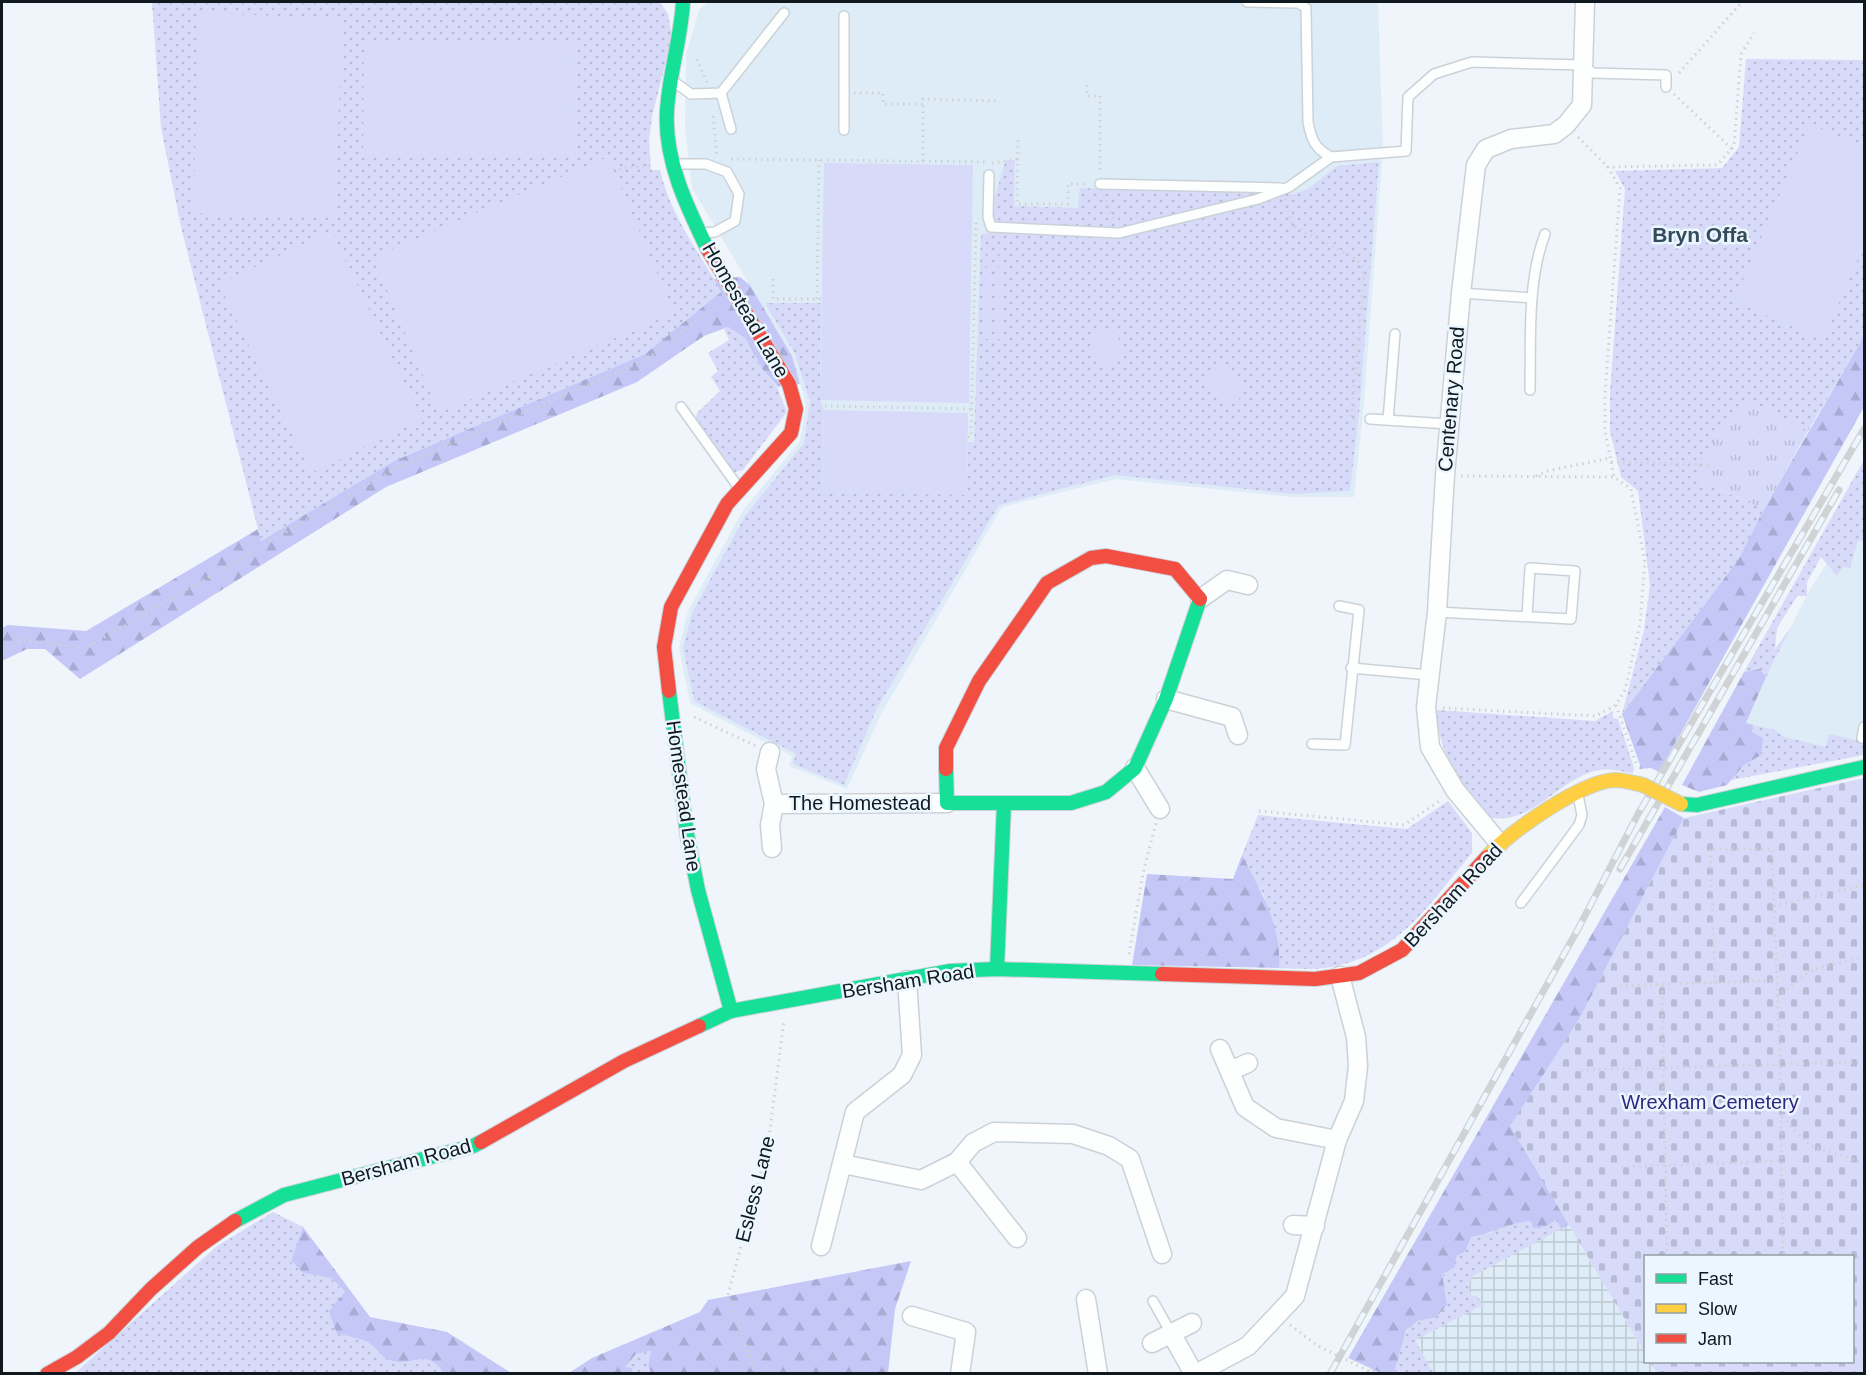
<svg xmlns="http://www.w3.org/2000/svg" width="1866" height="1375" viewBox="0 0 1866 1375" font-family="Arial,sans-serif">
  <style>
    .built { fill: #deecf7 }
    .industrial { fill: url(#industrial-grid) }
    .grass { fill: url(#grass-dots) }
    .forest { fill: url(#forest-firs) }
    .cemetery { fill: url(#cemetery-stones) }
    .park { fill: url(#park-tufts) }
    .garden { fill: #d7dbf9 }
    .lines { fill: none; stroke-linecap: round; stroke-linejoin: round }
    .lane-casing { stroke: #cad2d8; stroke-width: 12 }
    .street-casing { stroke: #cad2d8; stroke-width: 21 }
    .fast-casing { stroke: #cad2d8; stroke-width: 16 }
    .slow-casing { stroke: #cad2d8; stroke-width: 16 }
    .jam-casing { stroke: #cad2d8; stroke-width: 16 }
    .path { stroke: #cfd1d3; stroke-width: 3; stroke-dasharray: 1.5 4.5; stroke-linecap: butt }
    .lane { stroke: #fdfefe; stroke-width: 9 }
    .street { stroke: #fdfefe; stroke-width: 18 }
    .fast { stroke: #16e098; stroke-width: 14 }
    .slow { stroke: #ffcf43; stroke-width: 14 }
    .jam { stroke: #f24e42; stroke-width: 14 }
    .rail-casing { stroke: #d0d3d5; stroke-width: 7 }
    .rail { stroke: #ebf6fe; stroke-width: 4.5; stroke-dasharray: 14; stroke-linecap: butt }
    .slow-bridge-casing { stroke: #cad2d8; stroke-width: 16; stroke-linecap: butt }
    .slow-bridge { stroke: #ffcf43; stroke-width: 14 }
    .labels { text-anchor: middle; stroke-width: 5; stroke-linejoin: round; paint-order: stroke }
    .street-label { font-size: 20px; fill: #101920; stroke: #ebf6fe }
    .park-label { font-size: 20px; fill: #32257f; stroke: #ebf6fe }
    .neighbourhood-label { font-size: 21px; font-weight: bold; fill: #344b5b; stroke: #ebf6fe }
  </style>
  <defs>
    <pattern id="industrial-grid" width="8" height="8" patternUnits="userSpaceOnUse" patternTransform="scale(1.5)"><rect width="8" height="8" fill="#deecf7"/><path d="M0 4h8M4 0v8" fill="none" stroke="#bdcad3"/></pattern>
    <pattern id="grass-dots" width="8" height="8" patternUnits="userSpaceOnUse" patternTransform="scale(1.5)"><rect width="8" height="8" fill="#d7dbf9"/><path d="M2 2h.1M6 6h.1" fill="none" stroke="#b8bbd5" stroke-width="1.8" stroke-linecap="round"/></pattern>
    <pattern id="forest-firs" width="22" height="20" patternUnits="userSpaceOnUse" patternTransform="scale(1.5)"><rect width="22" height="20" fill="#c5c8f7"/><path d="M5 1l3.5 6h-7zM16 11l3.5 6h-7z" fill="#a8abd3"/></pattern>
    <pattern id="cemetery-stones" width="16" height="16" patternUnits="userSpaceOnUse" patternTransform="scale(1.5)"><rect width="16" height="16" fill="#d7dbf9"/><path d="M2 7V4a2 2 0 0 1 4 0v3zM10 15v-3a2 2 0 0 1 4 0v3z" fill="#b8bbd5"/></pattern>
    <pattern id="park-tufts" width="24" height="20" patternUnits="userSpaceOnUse" patternTransform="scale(1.5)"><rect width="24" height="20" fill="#d7dbf9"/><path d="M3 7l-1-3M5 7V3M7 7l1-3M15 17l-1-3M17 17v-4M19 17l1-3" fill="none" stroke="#b8bbd5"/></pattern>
  </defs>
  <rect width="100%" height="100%" fill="#eff5fa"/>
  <g class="built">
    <polygon points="708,2 1378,2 1383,149 1363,414 1354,497 1292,497 1116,479 1002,507 881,714 847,789 789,766 792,756 690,703 679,648 688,611 742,512 800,441 806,404 792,356 692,188 685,129 686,55 699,10"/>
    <polygon points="1864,503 1864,755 1725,781 1754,700 1808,593"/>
  </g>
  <polygon class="industrial" points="1510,1126 1645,1353 1646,1362 1650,1362 1657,1373 1367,1374"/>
  <g class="grass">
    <path d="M152,2H660L668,14L672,37L652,117L649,140L651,170H660C670,214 699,253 722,292L645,354L394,461L261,541L181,227L161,128Z"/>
    <polygon points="1746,59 1864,60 1864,336 1808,431 1747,400 1696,479 1764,509 1738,560 1622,714 1644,630 1650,585 1638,491 1621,477 1610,431 1610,393 1625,189 1615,171 1722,168 1739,147"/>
    <polygon points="1006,160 1015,160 1014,206 1078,208 1080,188 1294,194 1308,189 1337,166 1379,162 1359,414 1350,491 1293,494 1115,475 999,505 877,708 844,785 793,764 796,754 694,701 683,648 692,613 745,516 804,443 810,402 795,354 765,303 821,303 820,400 824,410 822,492 967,494 968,442 974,442 981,234 992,233 995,196"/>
    <polygon points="728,327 745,338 763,370 777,387 787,412 743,470 731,473 695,421 697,413 720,391 711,377 718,371 708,353 729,340 724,329"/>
    <polygon points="1864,460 1864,541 1858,541 1850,568 1843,567 1837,576 1821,557 1807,582 1807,596 1797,596 1777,628 1775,649 1791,627 1766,677 1760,669 1744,672"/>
    <path d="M1437,710L1595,721L1613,711V718L1618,719L1634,768L1633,773C1623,772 1610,768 1600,770C1560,776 1531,828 1489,817C1463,787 1436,751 1437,710Z"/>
    <polygon points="1753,725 1775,730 1784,737 1822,746 1826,746 1829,734 1864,742 1864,755 1731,780 1743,766 1758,758 1752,732"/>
    <path d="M1448,801L1472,833V853C1428,905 1397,958 1325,968C1310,970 1293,968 1279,968L1264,896L1242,855L1258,815L1407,829Z"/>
    <path d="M273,1212L303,1227L291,1262L303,1273L331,1278L345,1293L337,1334C347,1336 361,1338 369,1343C376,1347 380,1356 387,1359C410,1370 426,1345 443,1373L74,1374L217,1246Z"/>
    <path d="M1556,1218L1561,1229L1471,1277L1472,1281L1467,1283L1471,1295L1477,1296L1483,1305L1415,1340L1433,1373L1394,1374C1406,1342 1395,1325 1436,1317C1439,1294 1438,1261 1465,1252L1471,1237L1494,1232L1515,1222Z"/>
    <polygon points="652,1351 648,1367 652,1373 633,1373 632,1368 624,1368 636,1354"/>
  </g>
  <g class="forest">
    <polygon points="740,277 750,285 792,356 800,384 778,387 763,370 745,338 728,327 704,336 637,382 386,487 80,679 45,649 27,649 2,661 2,628 8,625 86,631 258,529 261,541 394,461 645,354 721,292 714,279"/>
    <polygon points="1864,336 1864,407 1659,772 1651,768 1639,769 1640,765 1622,714 1738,560 1764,509"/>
    <polygon points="1760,669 1766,677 1746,723 1753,725 1752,732 1763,738 1761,755 1743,766 1727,785 1699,792 1682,785 1744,672"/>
    <path d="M1665,807L1684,818L1580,1018L1511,1126L1569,1225L1561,1229L1556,1219C1549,1226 1543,1228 1533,1228L1531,1221C1510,1222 1492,1233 1471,1237L1465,1252L1457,1255L1454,1268L1442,1274L1447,1305L1436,1317L1418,1321L1406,1330L1394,1373H1381L1348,1358Z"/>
    <path d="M1242,855C1261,890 1282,928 1279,968L1132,965L1147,874L1233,879Z"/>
    <path d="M303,1227L370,1317L447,1332L511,1373H443C426,1345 410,1370 387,1359C380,1356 376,1347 369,1343C361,1338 347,1336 337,1334L329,1311L345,1292L331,1278L303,1273L291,1261Z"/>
    <polygon points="911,1261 895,1309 888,1373 652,1373 648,1367 651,1351 636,1354 625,1367 632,1368 633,1373 569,1373 592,1358 700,1312 708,1300"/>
  </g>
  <polygon class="cemetery" points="1864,778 1864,1373 1657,1373 1650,1362 1852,1362 1852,1256 1646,1256 1645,1353 1510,1126 1580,1018 1684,818"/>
  <polygon class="park" points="1747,399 1808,431 1764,509 1696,479 1717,434"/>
  <g class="garden">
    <polygon points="200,13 342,18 335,218 193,213"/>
    <polygon points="364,43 575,44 574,157 363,156"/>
    <polygon points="1810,124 1864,147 1864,245 1823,340 1734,301"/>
    <polygon points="608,157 674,313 439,413 373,257"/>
    <polygon points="824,163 973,165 969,403 820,400"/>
    <polygon points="331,231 422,419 311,473 219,284"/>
    <polygon points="1000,247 1003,247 1001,339 994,339"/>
    <polygon points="988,248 991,248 989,339 982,339"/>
    <polygon points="1093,328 1112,330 1129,353 1106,370 1090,348"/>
    <polygon points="1224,361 1241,382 1239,402 1220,401 1202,379"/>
    <polygon points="824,410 968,413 967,495 822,492"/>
  </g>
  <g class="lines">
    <g class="lane-casing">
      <g id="lane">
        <path d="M1247,2L1298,3L1306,8L1308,122C1311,139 1315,149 1331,157"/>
        <polyline points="844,16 844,130"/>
        <polyline points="673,81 691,94 721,93 784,13"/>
        <polyline points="721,93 731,129"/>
        <polyline points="676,164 706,164 727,172 739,194 735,221 715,232 701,233"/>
        <polyline points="989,175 988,217 991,227 1119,233 1258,199 1289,187 1331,157 1406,151 1408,97 1434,74 1472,62 1582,65 1593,73 1666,75 1666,87"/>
        <polyline points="1100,184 1280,188"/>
        <polyline points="1461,293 1532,298"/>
        <path d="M1530,390C1531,338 1527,282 1545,234"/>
        <polyline points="681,407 739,488"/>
        <polyline points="1370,419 1449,424"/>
        <polyline points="1388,420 1395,334"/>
        <polyline points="1437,612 1571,619 1575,571 1530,568 1527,616"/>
        <polyline points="1351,668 1429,675"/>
        <polyline points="1862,738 1864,727"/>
        <polyline points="1312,744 1345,745 1359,610 1339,606"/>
        <polyline points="1521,903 1579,825 1582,815 1578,795"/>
        <polyline points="1153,1301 1171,1333"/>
      </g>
    </g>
    <g class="street-casing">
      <g id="street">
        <polyline points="1200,599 1227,580 1248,585"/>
        <polyline points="1166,699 1232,717 1238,735"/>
        <polyline points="770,752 766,769 774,804 770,825 772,848"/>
        <polyline points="1135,768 1160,809"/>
        <polyline points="774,804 947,803"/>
        <polyline points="1499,843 1455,790 1430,747 1426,707 1437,612 1445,475 1461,293 1476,165 1486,149 1511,139 1554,134 1566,125 1582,105 1585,2"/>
        <polyline points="1220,1049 1245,1107 1276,1128 1337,1140"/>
        <polyline points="1230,1071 1248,1063"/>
        <polyline points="957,1162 1017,1238"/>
        <polyline points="843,1164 921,1180 957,1162 973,1143 994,1132 1073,1134 1109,1146 1130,1159 1162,1254"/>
        <polyline points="1293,1225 1315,1226"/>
        <polyline points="821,1246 855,1112 902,1075 912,1055 907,980"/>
        <polyline points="1086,1299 1098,1374"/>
        <polyline points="912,1316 966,1332 960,1374"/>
        <polyline points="1171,1333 1194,1374"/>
        <polyline points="1152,1343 1192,1323"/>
        <polyline points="1196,1374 1248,1346 1295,1296 1337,1140 1354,1101 1358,1066 1356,1037 1340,976"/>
      </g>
    </g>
    <g class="fast-casing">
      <g id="fast">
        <path d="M683,2C681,39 669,74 667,111C664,160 687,207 708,250"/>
        <polyline points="669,691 687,834 698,890 731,1011"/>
        <polyline points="946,769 947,803 1004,803 997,969"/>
        <polyline points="1004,803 1071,803 1106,792 1135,768 1166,699 1200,599"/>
        <polyline points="1681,804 1697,805 1864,767"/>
        <polyline points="699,1026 731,1011 950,971 997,969 1162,974"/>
        <polyline points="235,1221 284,1195 473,1146 481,1142"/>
      </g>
    </g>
    <g class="slow-casing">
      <path id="slow" d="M1487,857C1509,832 1582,781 1615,780C1624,780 1634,783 1643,785"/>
    </g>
    <g class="jam-casing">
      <g id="jam">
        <polyline points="669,691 664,647 671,607 727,504 791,433 796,409 789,384 708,250"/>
        <polyline points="946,769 946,748 979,681 1047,583 1091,558 1106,556 1175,569 1200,599"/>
        <polyline points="1162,974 1315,979 1359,973 1402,950 1487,857"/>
        <polyline points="481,1142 624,1061 699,1026"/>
        <polyline points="47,1374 77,1357 109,1333 151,1289 198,1247 235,1221"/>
      </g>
    </g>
    <g class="path">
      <polyline points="697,59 707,83"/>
      <polyline points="1679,73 1742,2"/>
      <polyline points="1087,85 1087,96 1100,96 1100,171"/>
      <polyline points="854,93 883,93 883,104 923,104 923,99 1000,101"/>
      <polyline points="1674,94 1732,149"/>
      <polyline points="713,116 717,157"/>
      <polyline points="1578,137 1608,167"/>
      <polyline points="1018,140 1017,204 1068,204 1068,184 1089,184"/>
      <polyline points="731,159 985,162"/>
      <polyline points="923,161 923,104"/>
      <polyline points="992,163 1018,159"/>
      <polyline points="613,170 653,165"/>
      <polyline points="1104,195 1115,223"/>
      <path d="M1285,199L1293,226L1351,256C1361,262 1363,268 1364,279L1351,419H1359"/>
      <polyline points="773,279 773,299 822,299"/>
      <polyline points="817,299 819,160"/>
      <polyline points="825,406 972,409"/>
      <polyline points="968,437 971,437 976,223"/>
      <polyline points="1611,462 1710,465"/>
      <polyline points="1461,476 1614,477"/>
      <polyline points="1536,476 1547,471 1610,458"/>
      <polyline points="2,651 24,640 86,648 398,467 647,359 717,305"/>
      <polyline points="1616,705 1636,763"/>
      <polyline points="1443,708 1596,716 1616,705 1625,690 1640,624 1645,562 1631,489 1614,477 1605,431 1605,395 1620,188 1608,167 1717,165 1734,146 1741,54 1754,33"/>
      <polyline points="694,717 756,746"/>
      <polyline points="1259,811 1404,825 1441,800"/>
      <polyline points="1774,906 1864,885"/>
      <polyline points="1129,954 1143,873 1156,823"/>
      <polyline points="1715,983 1710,849 1772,849 1780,1065 1783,1256"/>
      <polyline points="1662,985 1667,1256"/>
      <polyline points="1620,986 1776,980"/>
      <polyline points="1777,996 1812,970 1864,956"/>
      <polyline points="1581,1070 1864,1062"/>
      <polyline points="1782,1117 1811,1146 1864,1163"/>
      <polyline points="1621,1167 1781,1161"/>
      <polyline points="1852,1258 1864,1258"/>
      <polyline points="1290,1325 1318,1346 1375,1374"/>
      <polyline points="756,1374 728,1295 768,1145 784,1020"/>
    </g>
    <use href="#lane" class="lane"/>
    <use href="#street" class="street"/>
    <use href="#fast" class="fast"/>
    <use href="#slow" class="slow"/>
    <use href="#jam" class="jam"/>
    <g class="rail-casing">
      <g id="rail">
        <polyline points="1620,869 1839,490"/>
        <polyline points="1330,1374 1578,929 1638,814 1864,429"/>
      </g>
    </g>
    <use href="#rail" class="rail"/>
    <g class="slow-bridge-casing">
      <polyline id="slow-bridge" points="1643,785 1681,804"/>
    </g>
    <use href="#slow-bridge" class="slow-bridge"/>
  </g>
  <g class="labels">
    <g class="street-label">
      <text transform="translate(746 310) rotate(60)" y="7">Homestead Lane</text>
      <text transform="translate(1451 399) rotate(-85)" y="7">Centenary Road</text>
      <text transform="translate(684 796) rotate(82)" y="7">Homestead Lane</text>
      <text x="860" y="810">The Homestead</text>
      <text transform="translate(1453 895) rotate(-47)" y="7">Bersham Road</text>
      <text transform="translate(908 981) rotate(-9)" y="7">Bersham Road</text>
      <text transform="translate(406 1162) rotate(-15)" y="7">Bersham Road</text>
      <text transform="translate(755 1189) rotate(-76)" y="7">Esless Lane</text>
    </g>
    <g class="park-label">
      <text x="1710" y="1109">Wrexham Cemetery</text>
    </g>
    <g class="neighbourhood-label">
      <text x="1700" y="242">Bryn Offa</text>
    </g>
  </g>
  <rect width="1866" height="1375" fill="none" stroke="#101920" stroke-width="6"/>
  <rect x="1644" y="1255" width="210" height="108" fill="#ebf6fe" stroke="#939ea5" stroke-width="1.5"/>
  <rect x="1656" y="1274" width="30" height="9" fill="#16e098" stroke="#939ea5" stroke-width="1.5"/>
  <text x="1698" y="1285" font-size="18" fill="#101920">Fast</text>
  <rect x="1656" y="1304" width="30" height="9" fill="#ffcf43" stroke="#939ea5" stroke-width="1.5"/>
  <text x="1698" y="1315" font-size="18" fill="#101920">Slow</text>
  <rect x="1656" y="1334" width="30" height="9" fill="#f24e42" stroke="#939ea5" stroke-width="1.5"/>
  <text x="1698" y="1345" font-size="18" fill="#101920">Jam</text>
</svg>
